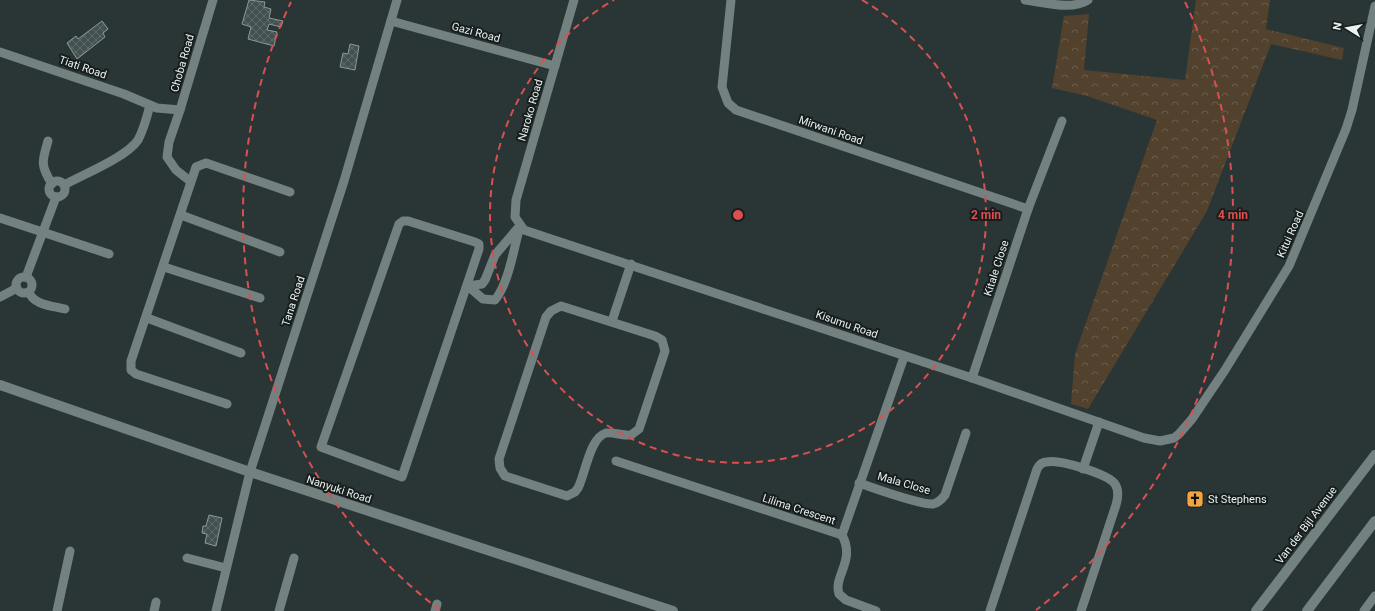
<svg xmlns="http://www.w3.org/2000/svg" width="1375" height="611" viewBox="0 0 1375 611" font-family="Roboto,sans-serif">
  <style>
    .park { fill: url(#park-crowns) }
    .building { fill: url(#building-cross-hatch); stroke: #8b9999 }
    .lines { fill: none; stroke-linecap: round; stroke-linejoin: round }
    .minor { stroke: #738181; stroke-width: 9 }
    .tertiary { stroke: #738181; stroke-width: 10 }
    .secondary { stroke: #738181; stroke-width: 10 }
    .ring { fill: none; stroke: #da5050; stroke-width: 2; stroke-dasharray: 7 5 }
    .labels { text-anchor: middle; stroke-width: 4; stroke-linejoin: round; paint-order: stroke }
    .street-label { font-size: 11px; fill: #e9f1f1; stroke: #171c1c }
    .poi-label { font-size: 11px; fill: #e9f1f1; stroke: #171c1c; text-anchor: start }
    .centre { fill: #da5050; stroke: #171c1c; stroke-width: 2 }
    .ring-label { font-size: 12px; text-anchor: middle; font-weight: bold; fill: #da5050; stroke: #171c1c; stroke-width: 4; stroke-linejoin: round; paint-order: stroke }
  </style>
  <defs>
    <pattern id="park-crowns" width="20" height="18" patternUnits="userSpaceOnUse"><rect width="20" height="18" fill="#51412d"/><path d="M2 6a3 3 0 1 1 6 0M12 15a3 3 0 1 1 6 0" fill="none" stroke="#6a5d4c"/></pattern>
    <pattern id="building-cross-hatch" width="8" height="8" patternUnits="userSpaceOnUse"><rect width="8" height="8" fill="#445151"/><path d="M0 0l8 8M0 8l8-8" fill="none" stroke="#5f6a6a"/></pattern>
  </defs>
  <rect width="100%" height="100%" fill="#2a3636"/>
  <polygon class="park" points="1196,0 1270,0 1266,29 1344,48 1342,60 1271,44 1207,211 1088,409 1071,404 1075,354 1157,120 1087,96 1052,88 1064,16 1089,14 1084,70 1185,80"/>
  <g class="building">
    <polygon points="249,0 265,2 264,7 271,9 269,18 283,21 281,27 269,24 267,30 277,32 274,46 248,39 251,27 242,24"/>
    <polygon points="102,21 108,29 103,33 105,37 77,59 67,43 76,36 78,39"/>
    <polygon points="350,44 359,46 355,70 340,67 343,53 348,54"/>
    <polygon points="209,515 222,518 216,546 205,543 207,534 202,533 203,526 206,526"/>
  </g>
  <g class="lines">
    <g class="minor">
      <polyline points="574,0 516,200 515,217 524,230 972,378 1144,438 1160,441 1174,438 1179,434 1192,419 1225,370 1289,266 1346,129 1352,110 1375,6"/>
      <polyline points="731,0 722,87 728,103 736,110 1028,209"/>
      <path d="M1025,0C1044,2 1071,11 1088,0"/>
      <polyline points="391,21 555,66"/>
      <polyline points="0,52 124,94 157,108 180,110 213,0"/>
      <polyline points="180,110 169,142 167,157 176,170 190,181"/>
      <path d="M48,141C42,161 40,165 52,184"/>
      <circle cx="57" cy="189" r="8"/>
      <path d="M64,185C82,175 127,157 138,140C144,129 147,117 150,105"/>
      <polyline points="181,215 280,252"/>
      <polyline points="0,218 109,254"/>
      <polygon points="403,221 408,221 475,242 479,244 479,249 402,477 321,447 399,224"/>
      <polyline points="164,267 260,298"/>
      <polyline points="26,277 56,197"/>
      <circle cx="24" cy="285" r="8"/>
      <path d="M468,286L483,299L495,300C509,283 514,247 520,226"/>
      <polyline points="468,286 482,284 485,280 495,255 518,228"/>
      <path d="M29,292C33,305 53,306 65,309"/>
      <polyline points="0,297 17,288"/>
      <path d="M561,306L655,336L662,340L665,351L639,429L631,435C623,436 614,432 606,433C590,437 585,475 578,488L575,492L567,496L505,476L500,468L499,459L546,317L551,311Z"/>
      <polyline points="147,318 241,353"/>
      <polyline points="612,321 631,264"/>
      <polyline points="972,378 1028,209 1062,121"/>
      <polyline points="227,404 136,374 131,370 131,361 196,167 206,163 212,165 290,192"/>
      <polyline points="616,461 842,535 904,357"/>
      <polyline points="1083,469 1099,422"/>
      <path d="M859,483C874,488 920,505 933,504C938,503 942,499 945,495L966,433"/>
      <path d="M842,535C856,561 833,576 839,594L846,600L876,611"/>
      <polyline points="187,558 226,568"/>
      <polyline points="57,611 70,551"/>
      <polyline points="154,611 156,602"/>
      <polyline points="216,611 250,472 344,181 397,0"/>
      <polyline points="279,611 294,558"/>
      <polyline points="435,611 437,604"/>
      <path d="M990,611L1037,469C1039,465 1042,462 1047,462C1059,459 1108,474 1115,484C1119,490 1118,498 1116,505L1081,611"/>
      <polyline points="1364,611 1375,596"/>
    </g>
    <polyline class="tertiary" points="0,385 250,472 673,611"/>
    <g class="secondary">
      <polyline points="1256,611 1375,455"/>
      <polyline points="1307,611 1375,521"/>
    </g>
  </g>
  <g class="ring">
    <path d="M862 0A248 248 0 1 1 614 0"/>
    <path d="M440 610A495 495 0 0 1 291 2M1185 2A495 495 0 0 1 1036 610"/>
  </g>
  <defs>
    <g id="church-square" transform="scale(0.9)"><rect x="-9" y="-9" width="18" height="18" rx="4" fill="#f1a540" stroke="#171c1c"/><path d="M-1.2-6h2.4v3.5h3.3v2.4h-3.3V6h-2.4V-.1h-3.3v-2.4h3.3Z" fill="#111"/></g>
  </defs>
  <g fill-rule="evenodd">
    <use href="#church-square" x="1195" y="499"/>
  </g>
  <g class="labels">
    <g class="street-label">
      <text transform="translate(476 32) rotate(15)" y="4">Gazi Road</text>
      <text transform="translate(182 63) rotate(-74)" y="4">Choba Road</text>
      <text transform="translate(83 67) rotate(19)" y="4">Tiati Road</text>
      <text transform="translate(530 110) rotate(-74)" y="4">Naroko Road</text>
      <text transform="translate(831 130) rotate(19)" y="4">Mirwani Road</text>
      <text transform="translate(1290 234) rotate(-66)" y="4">Kitui Road</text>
      <text transform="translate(996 268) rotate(-72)" y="4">Kitale Close</text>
      <text transform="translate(293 301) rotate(-72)" y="4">Tana Road</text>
      <text transform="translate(847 324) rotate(19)" y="4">Kisumu Road</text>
      <text transform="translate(904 483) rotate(16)" y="4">Mala Close</text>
      <text transform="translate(339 489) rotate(18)" y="4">Nanyuki Road</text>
      <text transform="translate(799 509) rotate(18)" y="4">Lilima Crescent</text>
      <text transform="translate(1306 525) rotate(-53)" y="4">Van der Bijl Avenue</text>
    </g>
    <g class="poi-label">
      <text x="1208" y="503">St Stephens</text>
    </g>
  </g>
  <circle cx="738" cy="215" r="6" class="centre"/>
  <g class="ring-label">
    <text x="986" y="219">2 min</text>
    <text x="1233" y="219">4 min</text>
  </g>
  <g transform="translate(1347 28) rotate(281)" stroke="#171c1c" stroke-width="3" paint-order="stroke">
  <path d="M0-3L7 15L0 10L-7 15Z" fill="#e9f1f1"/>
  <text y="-6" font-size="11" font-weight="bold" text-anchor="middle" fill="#e9f1f1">N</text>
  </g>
</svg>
